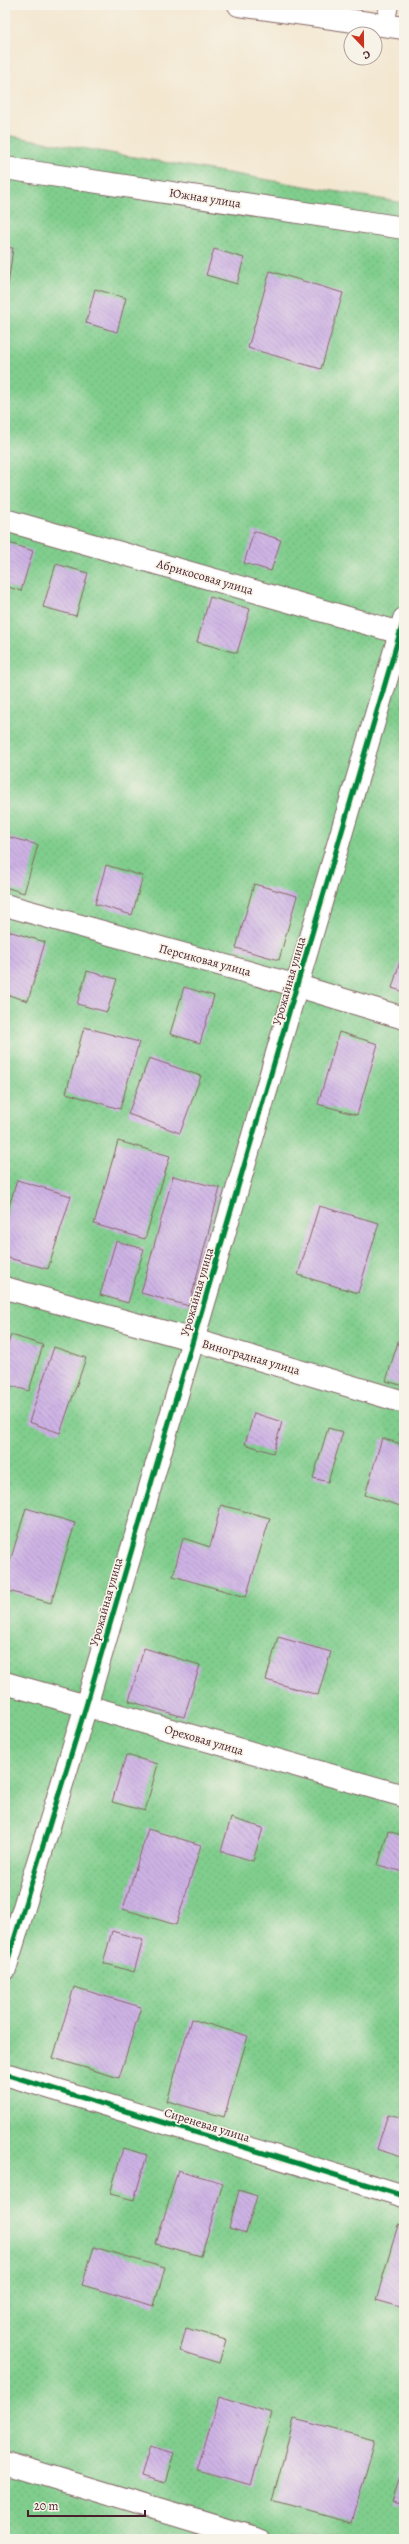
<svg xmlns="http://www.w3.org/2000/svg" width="409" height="2544" viewBox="0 0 409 2544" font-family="Alegreya,serif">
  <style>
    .garden { fill: url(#garden-dots); stroke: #65765c }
    .building { fill: url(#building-back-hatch) }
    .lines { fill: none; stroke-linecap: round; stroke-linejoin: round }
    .service-casing { stroke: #856565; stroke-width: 20 }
    .minor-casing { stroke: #856565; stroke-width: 24 }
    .service { stroke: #fff; stroke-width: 18 }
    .minor { stroke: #fff; stroke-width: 22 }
    .cycleway-casing { stroke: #f7f3e8; stroke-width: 8 }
    .cycleway { stroke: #00873e; stroke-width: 5 }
    .labels { text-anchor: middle; stroke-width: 3.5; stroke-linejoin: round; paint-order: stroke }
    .street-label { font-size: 12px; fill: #4a1f2b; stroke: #f7f3e8 }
  </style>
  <defs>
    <pattern id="garden-dots" width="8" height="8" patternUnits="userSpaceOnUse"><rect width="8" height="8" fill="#80ce8d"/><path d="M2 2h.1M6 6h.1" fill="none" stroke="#70b07a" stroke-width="1.8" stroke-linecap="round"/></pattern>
    <pattern id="building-back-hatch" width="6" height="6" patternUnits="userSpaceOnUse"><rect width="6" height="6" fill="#ceb3e5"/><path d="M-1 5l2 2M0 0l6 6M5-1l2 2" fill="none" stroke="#a991ba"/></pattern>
  </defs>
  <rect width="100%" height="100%" fill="#f7f3e8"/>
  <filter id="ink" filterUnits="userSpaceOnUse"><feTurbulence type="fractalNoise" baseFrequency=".025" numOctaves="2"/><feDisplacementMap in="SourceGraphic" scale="8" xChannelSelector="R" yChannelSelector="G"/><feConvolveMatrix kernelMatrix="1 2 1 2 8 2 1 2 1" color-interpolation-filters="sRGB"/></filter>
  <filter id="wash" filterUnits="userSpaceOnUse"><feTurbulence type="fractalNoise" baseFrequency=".012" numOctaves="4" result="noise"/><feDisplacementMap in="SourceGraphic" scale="16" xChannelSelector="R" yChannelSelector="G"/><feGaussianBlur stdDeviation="0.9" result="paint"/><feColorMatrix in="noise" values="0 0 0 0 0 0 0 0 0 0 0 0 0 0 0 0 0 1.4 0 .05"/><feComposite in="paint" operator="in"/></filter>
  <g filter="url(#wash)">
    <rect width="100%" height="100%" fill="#f3e7d0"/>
    <polygon class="garden" points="5,135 404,203 404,2539 5,2539"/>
    <g id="blocks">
      <g class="building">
        <polygon points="5,247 13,248 6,300 5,300"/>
        <polygon points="214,249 244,258 237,284 206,275"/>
        <polygon points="270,271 343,293 321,369 248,348"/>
        <polygon points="95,289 126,298 117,332 86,323"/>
        <polygon points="254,531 281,540 271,571 244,563"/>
        <polygon points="6,542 33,551 21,591 5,586"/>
        <polygon points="56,564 88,573 76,616 43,607"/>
        <polygon points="210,597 250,609 237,653 197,642"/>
        <polygon points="5,836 38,845 24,893 5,887"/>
        <polygon points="106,865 143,876 132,915 95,904"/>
        <polygon points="254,884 297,896 279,960 236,948"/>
        <polygon points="5,930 45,942 28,1001 5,994"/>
        <polygon points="401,958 404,959 404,992 392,988"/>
        <polygon points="87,971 117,979 107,1012 77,1004"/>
        <polygon points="184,987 214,996 200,1043 170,1034"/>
        <polygon points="84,1027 139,1042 120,1109 66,1093"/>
        <polygon points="339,1032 378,1044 357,1115 318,1104"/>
        <polygon points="149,1058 201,1076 180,1133 128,1114"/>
        <polygon points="118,1141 170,1156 145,1239 94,1224"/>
        <polygon points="173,1176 220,1188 189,1306 141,1293"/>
        <polygon points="17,1180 71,1196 48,1269 5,1257 5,1219"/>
        <polygon points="319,1206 379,1223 358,1293 298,1275"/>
        <polygon points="116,1241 144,1249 128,1303 100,1295"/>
        <polygon points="401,1332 404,1333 404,1386 386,1381"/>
        <polygon points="11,1335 43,1345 29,1391 5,1384 5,1353"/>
        <polygon points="54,1347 86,1358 60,1433 29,1422"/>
        <polygon points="254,1413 282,1422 273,1453 245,1444"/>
        <polygon points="328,1428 343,1432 328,1482 313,1478"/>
        <polygon points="382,1438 404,1445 404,1507 365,1495"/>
        <polygon points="221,1505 270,1518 246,1597 173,1576 183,1538 210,1547"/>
        <polygon points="26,1508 75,1523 51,1603 5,1590 5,1578"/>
        <polygon points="278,1637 331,1652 318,1695 266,1680"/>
        <polygon points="144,1648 200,1665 184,1717 129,1701"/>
        <polygon points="126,1755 158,1764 145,1811 112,1802"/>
        <polygon points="231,1818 263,1828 253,1861 221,1851"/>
        <polygon points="148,1829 201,1845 176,1925 123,1909"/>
        <polygon points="388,1831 404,1836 404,1872 378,1865"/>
        <polygon points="112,1931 143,1940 134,1972 103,1963"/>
        <polygon points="74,1987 141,2007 119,2078 53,2058"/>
        <polygon points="191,2019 248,2036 224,2117 167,2101"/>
        <polygon points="388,2114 404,2118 404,2158 377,2149"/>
        <polygon points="123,2148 147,2155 134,2200 110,2194"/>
        <polygon points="178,2170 223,2183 201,2256 156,2244"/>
        <polygon points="239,2190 257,2196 246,2233 229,2228"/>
        <polygon points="398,2225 404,2227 404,2308 376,2300"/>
        <polygon points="94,2247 165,2268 154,2306 82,2285"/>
        <polygon points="186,2328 226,2340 219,2363 180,2351"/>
        <polygon points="219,2397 272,2413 251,2485 197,2470"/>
        <polygon points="294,2419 375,2440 352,2523 272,2501"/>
        <polygon points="150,2446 174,2453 165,2483 141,2476"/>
        <polygon points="404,2463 404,2506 392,2503"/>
      </g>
    </g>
  </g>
  <g filter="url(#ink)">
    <use href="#blocks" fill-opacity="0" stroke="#856565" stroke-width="1"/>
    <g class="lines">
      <g class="service-casing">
        <polyline id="service" points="385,25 389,5"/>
      </g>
      <g class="minor-casing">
        <g id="minor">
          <polyline points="239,5 404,28"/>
          <polyline points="5,168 404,228"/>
          <polyline points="5,520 404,634"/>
          <polyline points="5,905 298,986 404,1018"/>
          <polyline points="5,1288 194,1340 404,1402"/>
          <polyline points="5,1683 404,1796"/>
          <polyline points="5,1969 86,1706 404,619"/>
          <polyline points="5,2074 404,2196"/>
          <polyline points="5,2463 258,2539"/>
        </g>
      </g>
      <use href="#service" class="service"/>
      <use href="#minor" class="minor"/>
      <g class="cycleway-casing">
        <g id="cycleway">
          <polyline points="5,1969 86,1706 404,619"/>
          <polyline points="5,2074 404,2196"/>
        </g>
      </g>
      <use href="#cycleway" class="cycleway"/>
    </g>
  </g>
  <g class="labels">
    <g class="street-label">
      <text transform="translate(205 198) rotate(9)" y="4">Южная улица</text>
      <text transform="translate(205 577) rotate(16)" y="4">Абрикосовая улица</text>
      <text transform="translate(205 960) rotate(15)" y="4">Персиковая улица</text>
      <text transform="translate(289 981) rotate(-74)" y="4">Урожайная улица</text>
      <text transform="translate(197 1292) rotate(-74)" y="4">Урожайная улица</text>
      <text transform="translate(251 1357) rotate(16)" y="4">Виноградная улица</text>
      <text transform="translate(106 1602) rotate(-74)" y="4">Урожайная улица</text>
      <text transform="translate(204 1740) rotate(16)" y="4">Ореховая улица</text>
      <text transform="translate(207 2125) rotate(17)" y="4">Сиреневая улица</text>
    </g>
  </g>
  <rect width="409" height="2544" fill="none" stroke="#f7f3e8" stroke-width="20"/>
  <g transform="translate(363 46) rotate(158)"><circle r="19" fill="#f7f3e8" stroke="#b29e9c"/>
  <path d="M0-3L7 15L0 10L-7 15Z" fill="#c8321e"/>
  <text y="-6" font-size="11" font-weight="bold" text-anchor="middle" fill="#4a1f2b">С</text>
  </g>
  <path d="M28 2510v6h117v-6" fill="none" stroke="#4a1f2b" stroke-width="2"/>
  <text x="34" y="2510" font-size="12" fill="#4a1f2b" stroke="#f7f3e8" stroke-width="3" paint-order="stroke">20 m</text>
</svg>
